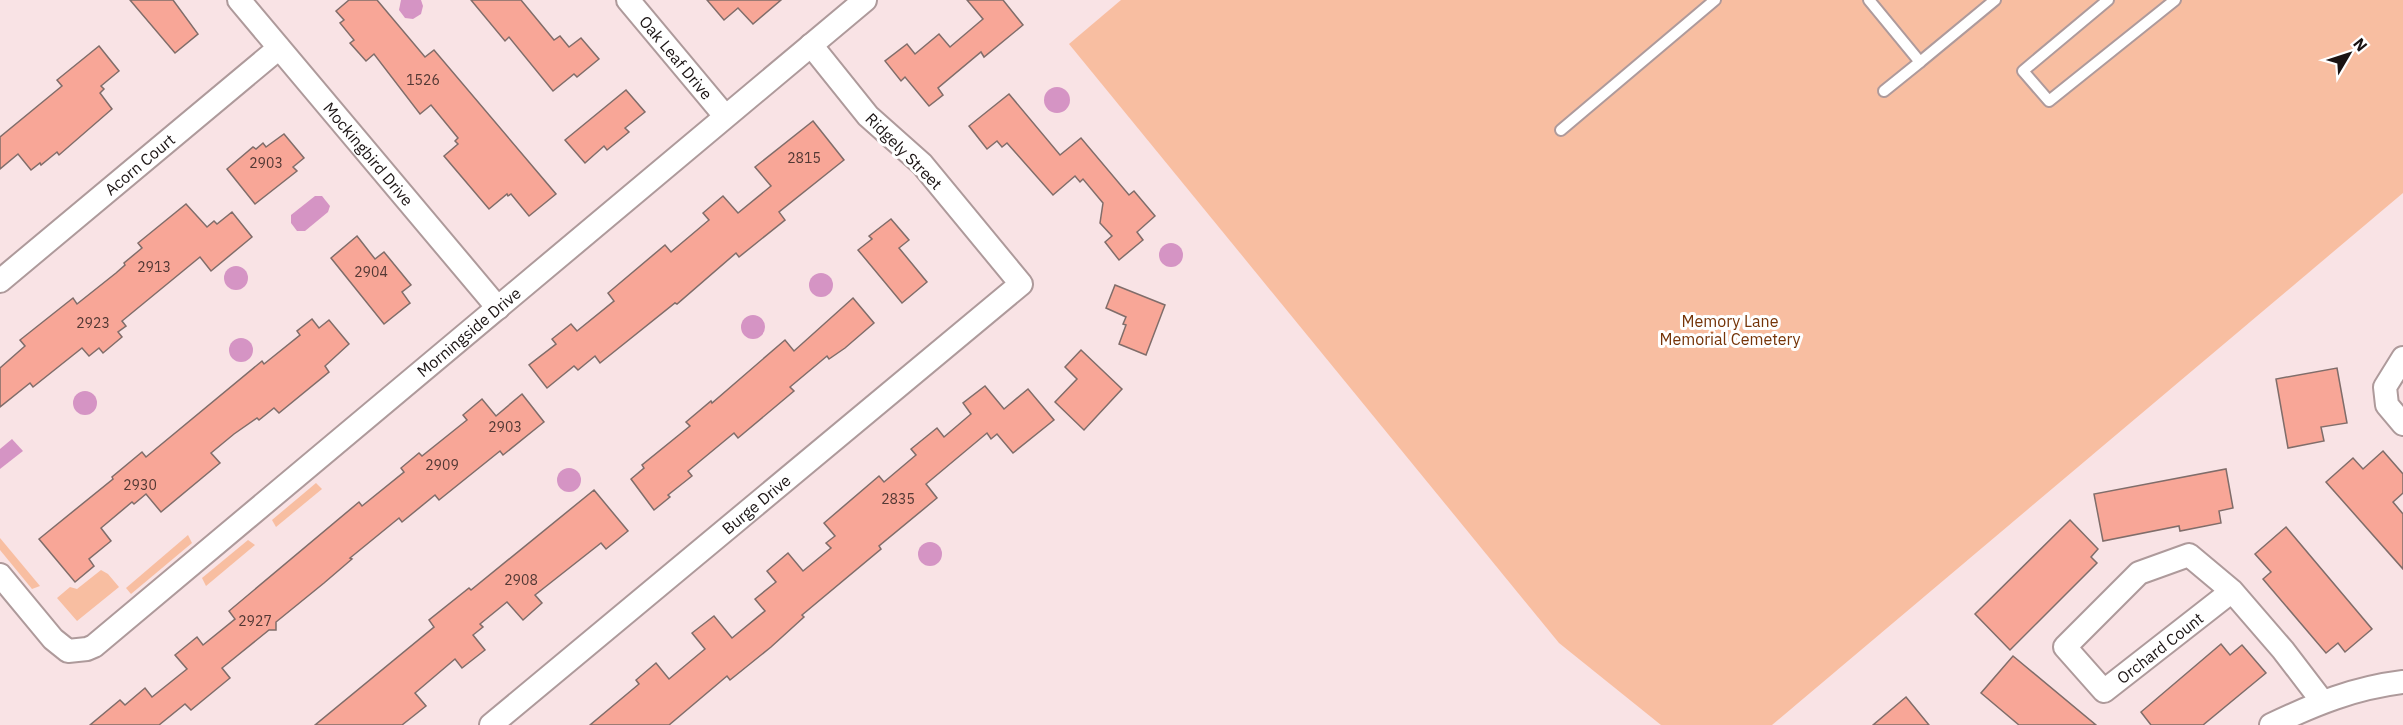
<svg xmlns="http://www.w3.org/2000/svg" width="2403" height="725" viewBox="0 0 2403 725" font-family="'IBM Plex Sans',sans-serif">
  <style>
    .green { fill: #f8bea1 }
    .water { fill: #d594c4 }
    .building { fill: #f8a697; stroke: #806d6a; stroke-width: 1.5 }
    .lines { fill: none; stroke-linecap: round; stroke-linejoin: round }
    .lane-casing { stroke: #ae9a9b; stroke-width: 14 }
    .street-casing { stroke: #ae9a9b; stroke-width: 26 }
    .lane { stroke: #fff; stroke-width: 10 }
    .street { stroke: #fff; stroke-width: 22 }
    .labels { text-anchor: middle; stroke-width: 6; stroke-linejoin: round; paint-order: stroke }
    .number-label { font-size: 14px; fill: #523834 }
    .street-label { font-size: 16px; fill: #1a1313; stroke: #fff }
    .park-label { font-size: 16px; fill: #753408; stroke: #fff }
  </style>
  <rect width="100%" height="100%" fill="#f9e3e5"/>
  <g class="green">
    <polygon points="1121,0 2403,0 2403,193 1772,725 1661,725 1559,643 1069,44"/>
    <polygon points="316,483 322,489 276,527 272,520"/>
    <polygon points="188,535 192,543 131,594 126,588"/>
    <polygon points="0,538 40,586 32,589 0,550"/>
    <polygon points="248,540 255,545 206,586 202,578"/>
    <polygon points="101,570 108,574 119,587 77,621 57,598 70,587 77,589"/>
  </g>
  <g class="water">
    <polygon points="401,0 421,0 423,6 421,14 413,19 405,18 399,10"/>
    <circle cx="1057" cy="100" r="13"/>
    <polygon points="315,196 322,196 330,206 328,212 305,231 297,231 291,223 291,215"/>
    <circle cx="1171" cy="255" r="12"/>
    <circle cx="236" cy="278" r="12"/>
    <circle cx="821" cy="285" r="12"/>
    <circle cx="753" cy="327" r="12"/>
    <circle cx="241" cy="350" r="12"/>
    <circle cx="85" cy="403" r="12"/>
    <polygon points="12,439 23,451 0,469 0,449"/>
    <circle cx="569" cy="480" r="12"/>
    <circle cx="930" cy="554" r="12"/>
  </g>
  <g class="building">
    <polygon points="130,0 173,0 198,34 175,53"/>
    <polygon points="349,0 377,0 425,57 434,50 556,194 529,216 511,194 508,196 507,194 489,209 444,156 458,144 455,141 458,138 431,105 420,114 374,54 366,61 350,43 354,40 340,23 344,20 336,11"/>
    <polygon points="471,0 521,0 554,40 560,36 569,47 581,38 599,59 577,77 574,74 553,91 509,37 505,41"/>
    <polygon points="707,0 781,0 753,24 738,8 724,20"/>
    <polygon points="967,0 1003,0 1023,25 984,57 981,52 938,88 943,95 929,106 905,77 901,81 885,61 907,44 915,54 939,34 950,47 983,19"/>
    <polygon points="99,46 119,71 101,86 104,89 100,93 112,109 59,155 57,152 41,165 40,163 31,170 18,154 0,169 0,137 62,86 57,80"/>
    <polygon points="626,90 645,112 625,128 629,132 607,150 604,146 585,163 565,140"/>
    <polygon points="1009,94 1060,155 1081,138 1129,195 1134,191 1155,216 1137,232 1143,240 1119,260 1105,242 1112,236 1100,223 1103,203 1083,179 1080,182 1075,176 1053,195 1007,143 1002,147 997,141 987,149 969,126"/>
    <polygon points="813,121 844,160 779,212 785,220 739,257 736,253 677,304 675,303 600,363 595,356 578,370 574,366 547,388 529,365 556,344 552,339 571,324 577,331 614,301 608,293 665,245 671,252 709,220 703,213 723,196 738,213 771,186 755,167"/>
    <polygon points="284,134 304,158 293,167 297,171 255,204 227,169 253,147 256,149 263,143 266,147"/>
    <polygon points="186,204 207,227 214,221 217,224 232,212 252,237 211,271 200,257 122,321 126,326 118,332 122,337 103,353 99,348 89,356 82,348 33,387 30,383 0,407 0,368 25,346 20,340 73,298 77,304 116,273 125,265 124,263 142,248 138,243"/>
    <polygon points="891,219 909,240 899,248 927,282 902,303 858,250 872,239 869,236"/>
    <polygon points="357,236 375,259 384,252 411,285 402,292 410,303 384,324 331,258"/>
    <polygon points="1115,285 1165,305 1146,355 1119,344 1126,325 1123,324 1126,317 1106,308"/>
    <polygon points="853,298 874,323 845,348 829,359 827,356 790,387 794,391 738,438 734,433 688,471 692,476 668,495 670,497 654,510 631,479 644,468 642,465 690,426 686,422 711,401 712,403 785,340 794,351"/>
    <polygon points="312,319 319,328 329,320 349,344 325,366 329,372 279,413 274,408 259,420 257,418 234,434 211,453 220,463 161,512 146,494 134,504 132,502 101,528 111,541 89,559 94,566 75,582 39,539 113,479 112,477 142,452 146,457 262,361 264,364 300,335 297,331"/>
    <polygon points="1081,350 1122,389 1084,430 1055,402 1077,379 1065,367"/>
    <polygon points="2337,368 2347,423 2321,427 2324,441 2288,448 2276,379"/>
    <polygon points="985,386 1004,409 1028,389 1054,420 1013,453 997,434 991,439 987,433 926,484 937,498 879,546 881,549 802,615 804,617 771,647 730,680 727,676 669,725 590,725 639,684 636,680 656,663 669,679 705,649 692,633 714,616 732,638 765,611 755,599 776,582 767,571 788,553 803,571 831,548 826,543 835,536 824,523 879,476 884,482 916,455 911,449 937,428 944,437 971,414 963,403"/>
    <polygon points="522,394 544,422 503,455 500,451 439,500 435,495 402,522 399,518 350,558 352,559 324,583 276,622 276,630 269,630 222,668 230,678 191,710 185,704 159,725 90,725 120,700 125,705 145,688 152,697 187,669 175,655 197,637 203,645 235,619 229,611 359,502 362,506 404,472 401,468 419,453 422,456 467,420 463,415 482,399 496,416"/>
    <polygon points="2383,451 2403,474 2403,493 2393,502 2403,514 2403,569 2326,482 2353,458 2363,469"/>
    <polygon points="2226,469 2233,508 2219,511 2221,523 2180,531 2179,526 2103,541 2094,494"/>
    <polygon points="594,490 628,531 606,549 601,543 535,595 542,603 523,620 507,602 480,624 483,627 473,635 485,650 462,668 455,659 415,693 426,706 402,725 315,725 434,627 429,620 469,588 471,590"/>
    <polygon points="2070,520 2098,549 2091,557 2097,563 2010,650 1975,614"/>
    <polygon points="2286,527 2372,629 2345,652 2338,643 2326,653 2263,579 2271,572 2255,554"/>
    <polygon points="2221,644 2230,655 2242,645 2266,673 2203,725 2151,725 2141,712"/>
    <polygon points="2013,656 2096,725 2019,725 1981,693"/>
    <polygon points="1906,697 1929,725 1873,725"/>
  </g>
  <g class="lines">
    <g class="lane-casing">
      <g id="lane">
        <polyline points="1869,0 1920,62 1995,0"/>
        <polyline points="2108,0 2023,71 2049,101 2175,0"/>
        <polyline points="1884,91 1920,62"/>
        <polyline points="1561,130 1715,0"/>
      </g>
    </g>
    <g class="street-casing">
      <g id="street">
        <path id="s1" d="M239,0L498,308"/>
        <path id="s2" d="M628,0L725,116"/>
        <path id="s3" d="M0,281L279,48"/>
        <polyline points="2403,358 2385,387 2387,405 2403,424"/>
        <path id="s4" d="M0,575L53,639L68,651L87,649L94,646L865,0"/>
        <polyline points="2232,591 2104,691 2065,647 2139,573 2189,555 2232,591 2283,650 2322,701"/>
        <path id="s5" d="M491,725L1021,284L922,164L868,116L811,45"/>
        <path d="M2271,725C2315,704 2354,688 2403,682"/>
      </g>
    </g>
    <use href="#lane" class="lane"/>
    <use href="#street" class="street"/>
  </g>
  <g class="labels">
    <g class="number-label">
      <text x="423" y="85">1526</text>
      <text x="804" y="163">2815</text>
      <text x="266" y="168">2903</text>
      <text x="154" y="272">2913</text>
      <text x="371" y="277">2904</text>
      <text x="93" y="328">2923</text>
      <text x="505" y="432">2903</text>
      <text x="442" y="470">2909</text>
      <text x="140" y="490">2930</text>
      <text x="898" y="504">2835</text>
      <text x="521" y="585">2908</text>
      <text x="255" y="626">2927</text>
    </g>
    <g class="street-label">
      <text dy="6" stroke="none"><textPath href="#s2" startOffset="75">Oak Leaf Drive</textPath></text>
      <text transform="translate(904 151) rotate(45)" y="6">Ridgely Street</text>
      <text dy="6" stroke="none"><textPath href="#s1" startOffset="201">Mockingbird Drive</textPath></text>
      <text dy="6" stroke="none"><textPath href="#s3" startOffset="182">Acorn Court</textPath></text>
      <text dy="6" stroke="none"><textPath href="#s4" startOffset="618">Morningside Drive</textPath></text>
      <text dy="6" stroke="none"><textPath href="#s5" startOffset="345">Burge Drive</textPath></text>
      <text transform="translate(2160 648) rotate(-38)" y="6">Orchard Count</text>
    </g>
    <g class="park-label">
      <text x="1730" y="327">Memory Lane<tspan x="1730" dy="18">Memorial Cemetery</tspan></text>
    </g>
  </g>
  <g transform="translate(2349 54) rotate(51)" stroke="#ffffff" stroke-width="4.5" paint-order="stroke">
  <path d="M0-4.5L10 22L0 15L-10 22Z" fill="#1a1313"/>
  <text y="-9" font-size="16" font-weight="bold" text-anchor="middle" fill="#1a1313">N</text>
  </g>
</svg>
